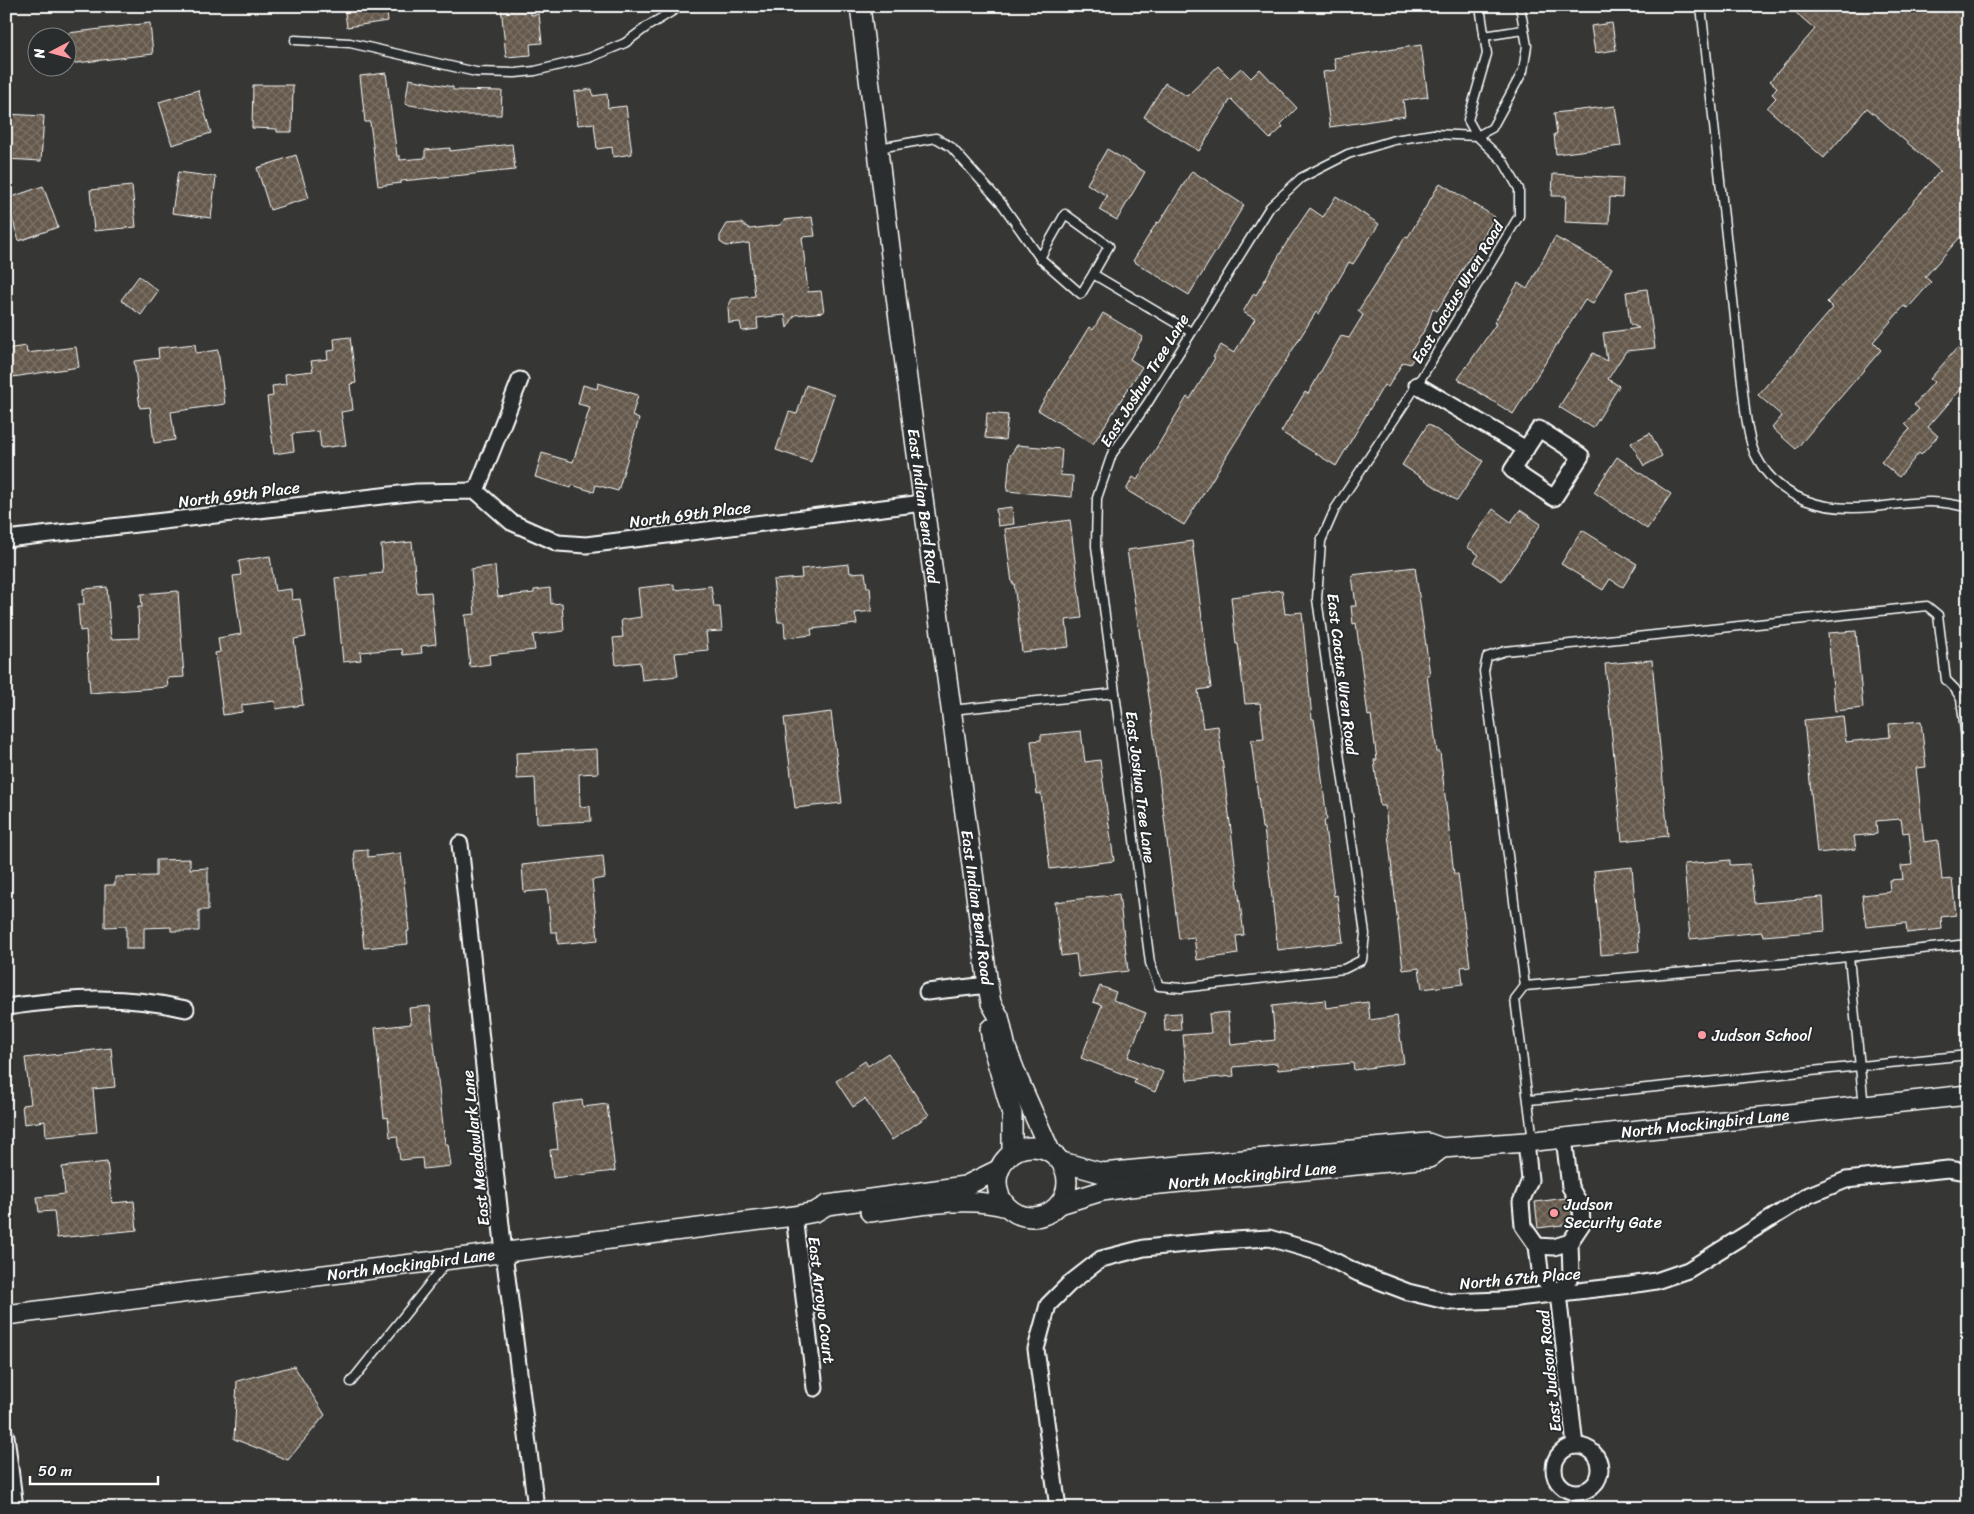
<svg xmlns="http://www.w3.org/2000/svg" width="1974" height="1514" viewBox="0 0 1974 1514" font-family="Sriracha,sans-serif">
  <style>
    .building { fill: url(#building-cross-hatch); stroke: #fff }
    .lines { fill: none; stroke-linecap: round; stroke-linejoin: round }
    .service-casing { stroke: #fff; stroke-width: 11 }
    .minor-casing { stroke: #fff; stroke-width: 19 }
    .tertiary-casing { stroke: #fff; stroke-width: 22 }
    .service { stroke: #2a2d2e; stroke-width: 8 }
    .minor { stroke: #2a2d2e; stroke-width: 15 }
    .tertiary { stroke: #2a2d2e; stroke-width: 19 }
    .poi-dot { fill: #ff9aa2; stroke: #2a2d2e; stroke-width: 2 }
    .labels { text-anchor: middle; stroke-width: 4; stroke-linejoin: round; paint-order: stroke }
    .street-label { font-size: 16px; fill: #fff; stroke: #2a2d2e }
    .poi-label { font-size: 16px; fill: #fff; stroke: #2a2d2e; text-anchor: start }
  </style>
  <defs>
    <pattern id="building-cross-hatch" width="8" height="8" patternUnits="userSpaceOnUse" patternTransform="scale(1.25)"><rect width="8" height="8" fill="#64594b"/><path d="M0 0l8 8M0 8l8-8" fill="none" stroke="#7b7266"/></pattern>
  </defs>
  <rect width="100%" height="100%" fill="#363634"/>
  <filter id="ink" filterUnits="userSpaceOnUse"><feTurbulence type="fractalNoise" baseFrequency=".02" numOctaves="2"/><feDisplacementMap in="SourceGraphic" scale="10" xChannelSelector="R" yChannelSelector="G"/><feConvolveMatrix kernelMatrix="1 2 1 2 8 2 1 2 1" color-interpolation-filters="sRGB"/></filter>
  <g filter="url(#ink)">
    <g class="building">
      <polygon points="344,6 386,6 388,21 347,27"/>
      <polygon points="501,6 530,6 531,15 539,14 542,43 530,44 531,55 506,57"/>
      <polygon points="1788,6 1968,6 1968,228 1925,277 1931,282 1908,308 1904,306 1873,342 1881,350 1796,449 1772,428 1782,416 1758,395 1833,308 1827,302 1940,171 1867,108 1824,158 1767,108 1776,98 1772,94 1777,87 1770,81 1815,29"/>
      <polygon points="150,23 153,54 68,64 68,33"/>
      <polygon points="1612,23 1616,50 1595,53 1591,26"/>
      <polygon points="1421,45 1428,97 1403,100 1405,116 1330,127 1323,72 1336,70 1334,58"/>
      <polygon points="1218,66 1230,78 1241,68 1251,78 1260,69 1297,108 1281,124 1283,127 1270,139 1231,99 1199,151 1144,117 1165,83 1187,96"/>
      <polygon points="386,73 397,156 400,156 400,160 425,158 425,150 450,148 450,151 512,144 515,170 401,181 401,183 378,186 370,122 365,122 360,76"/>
      <polygon points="409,79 453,87 453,90 502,91 501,115 463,115 405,104"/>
      <polygon points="253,85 293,85 292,132 277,132 277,129 252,128"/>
      <polygon points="592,89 593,96 607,94 608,108 626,106 632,154 613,157 612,147 597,149 594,123 578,125 574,92"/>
      <polygon points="198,90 211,133 172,145 159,102"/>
      <polygon points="1615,106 1621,146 1556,154 1554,134 1557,134 1554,113"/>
      <polygon points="6,114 44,116 41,161 6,159"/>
      <polygon points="1107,149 1145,172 1117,220 1099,210 1107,196 1087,184"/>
      <polygon points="296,155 309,198 270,210 257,168"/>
      <polygon points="1192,171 1244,205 1189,295 1133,261 1157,222 1159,223"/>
      <polygon points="178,172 216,177 211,218 172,213"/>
      <polygon points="1553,174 1623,178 1622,198 1610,197 1609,224 1565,222 1566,196 1552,196"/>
      <polygon points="1440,183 1495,217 1437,311 1433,308 1427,326 1412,350 1417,353 1410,364 1403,362 1388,387 1384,385 1336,466 1281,432 1305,392 1308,394 1341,336 1349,338 1363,315 1358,311 1406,236 1408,237"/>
      <polygon points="43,186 58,227 19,241 6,199"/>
      <polygon points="132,186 136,227 94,231 90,190"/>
      <polygon points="1336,196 1379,224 1353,264 1349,262 1319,314 1316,312 1184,525 1126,490 1133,477 1137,480 1187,397 1190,399 1215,358 1213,357 1221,345 1234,353 1255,319 1243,312 1254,293 1256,295 1287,242 1310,208 1323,217"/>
      <polygon points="812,217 815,236 802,237 808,292 821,291 824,312 795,315 787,328 785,315 757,318 758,329 742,331 740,322 729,323 728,307 732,299 755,296 749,243 726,246 720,242 720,236 727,224 741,223 750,229 780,225 784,220"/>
      <polygon points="1555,237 1612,268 1593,304 1585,300 1513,414 1458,379 1496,324 1494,323 1518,283 1527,289"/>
      <polygon points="139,276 158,291 141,315 121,300"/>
      <polygon points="1647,289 1655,348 1626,351 1608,379 1619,386 1593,428 1559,407 1593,353 1607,361 1603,333 1639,328 1630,324 1626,292"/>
      <polygon points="1103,313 1143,337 1130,359 1142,367 1093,444 1038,410 1089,327 1093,330"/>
      <polygon points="350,337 356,383 350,384 353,410 341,412 346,445 321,448 319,431 292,434 294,451 274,454 267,397 273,396 272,386 286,384 285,374 313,371 311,361 328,359 327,351 335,350 334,339"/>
      <polygon points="195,344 196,353 218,350 225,404 171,412 175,440 154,443 150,407 140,408 134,361 159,358 158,348"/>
      <polygon points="26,346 27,353 76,347 79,367 6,378 6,349"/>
      <polygon points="1957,348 1968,357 1968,381 1928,427 1938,436 1921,455 1919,453 1899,477 1881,462 1910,429 1905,424 1919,409 1914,405 1934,382 1930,379"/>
      <polygon points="598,383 638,395 632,416 639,419 618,491 596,485 594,492 572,485 571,488 535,477 542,453 573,462 590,407 578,404 583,385 597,389"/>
      <polygon points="806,385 834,395 811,462 776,450 789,412 797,414"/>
      <polygon points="987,413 1008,415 1005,440 985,438"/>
      <polygon points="1428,424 1483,461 1457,501 1402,465"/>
      <polygon points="1650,433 1662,456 1644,466 1631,443"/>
      <polygon points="1017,445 1062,449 1060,475 1073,476 1072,497 1007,491 1010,456"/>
      <polygon points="1617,457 1671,494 1647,529 1594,492"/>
      <polygon points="1012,507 1014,524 998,526 996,509"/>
      <polygon points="1493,509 1511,522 1520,510 1541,524 1502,581 1474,562 1479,555 1467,547"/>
      <polygon points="1070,520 1082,618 1066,620 1069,647 1022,652 1014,583 1012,583 1005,529"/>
      <polygon points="1582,530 1637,564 1623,587 1610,579 1603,590 1561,564"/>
      <polygon points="1192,541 1211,688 1198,690 1203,728 1218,726 1244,935 1236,936 1238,954 1197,960 1194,937 1179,939 1151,711 1127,550"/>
      <polygon points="412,542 417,593 431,592 436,644 421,646 422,653 403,655 402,649 360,652 361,660 343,662 335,578 383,573 381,545"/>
      <polygon points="270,556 275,591 291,589 292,600 300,599 306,637 294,639 303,705 276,709 275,701 242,705 242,712 223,715 215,653 220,652 218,638 241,634 233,576 241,575 239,561"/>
      <polygon points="849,564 850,573 865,572 867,587 870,587 872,611 855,613 857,624 811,629 812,635 785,638 784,622 778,622 773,580 802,578 801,569"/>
      <polygon points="495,566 498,597 534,593 534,590 550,588 551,604 562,603 564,631 533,635 535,650 489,655 490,664 470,667 465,615 475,614 471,569"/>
      <polygon points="1415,567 1430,675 1427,675 1437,752 1440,752 1454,874 1458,874 1470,966 1461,967 1463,984 1422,989 1419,968 1403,970 1385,806 1380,806 1374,760 1377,760 1371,715 1368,716 1356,623 1353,624 1351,606 1356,606 1352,575"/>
      <polygon points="674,584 674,590 711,586 714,607 720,607 722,631 706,632 708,650 675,653 678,676 642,680 640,662 616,665 613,638 623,637 621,620 641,617 638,588"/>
      <polygon points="107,587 111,639 139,638 138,607 142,607 141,594 178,591 184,677 167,678 168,687 90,693 86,630 80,631 78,604 84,604 83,589"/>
      <polygon points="1282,590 1285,614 1302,612 1312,719 1314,719 1317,737 1327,820 1324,820 1334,896 1337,895 1343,942 1278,950 1264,828 1262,828 1251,740 1264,739 1260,703 1245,704 1238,644 1236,644 1231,597"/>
      <polygon points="1856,631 1863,708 1835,711 1828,633"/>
      <polygon points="1652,660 1668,836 1622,841 1605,664"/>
      <polygon points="831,712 842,803 795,808 784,718"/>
      <polygon points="1843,716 1846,742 1890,737 1889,724 1921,721 1926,767 1916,768 1924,842 1938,840 1942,880 1952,879 1956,915 1941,917 1942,929 1907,933 1906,923 1866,927 1862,895 1890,892 1889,880 1903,879 1901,866 1912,865 1909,832 1903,833 1901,819 1876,821 1877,834 1854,836 1856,849 1817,853 1804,720"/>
      <polygon points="1081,731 1085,762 1100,760 1114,861 1050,869 1041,793 1037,794 1031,741 1041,740 1041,735"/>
      <polygon points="597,749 598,773 579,774 580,807 590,806 591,821 537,824 535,778 517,779 516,753"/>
      <polygon points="368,850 368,857 401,853 409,931 407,931 408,944 364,948 354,851"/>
      <polygon points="603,856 605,878 592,880 598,940 558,944 557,932 551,932 547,890 524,892 522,865"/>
      <polygon points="190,859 190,869 208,868 208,910 199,910 199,931 171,931 171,927 144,928 144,949 126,949 126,926 105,927 105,885 115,885 115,877 156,876 156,860"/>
      <polygon points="1730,860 1730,865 1750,864 1754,903 1823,897 1825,931 1763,936 1762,932 1690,939 1684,864"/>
      <polygon points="1632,867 1639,951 1601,955 1594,871"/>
      <polygon points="1119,894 1128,971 1079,977 1076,954 1061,956 1055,902"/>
      <polygon points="1100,986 1116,992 1113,1000 1146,1013 1128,1057 1163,1072 1155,1092 1134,1083 1136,1079 1081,1058 1102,1005 1093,1002"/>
      <polygon points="1325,1000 1326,1008 1368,1002 1370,1020 1397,1016 1404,1063 1354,1070 1353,1063 1278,1070 1277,1063 1233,1067 1234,1076 1187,1080 1183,1035 1211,1033 1209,1014 1228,1012 1231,1045 1275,1040 1272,1006"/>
      <polygon points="430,1006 445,1144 448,1144 451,1166 423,1169 422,1158 400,1160 397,1136 390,1137 388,1117 384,1118 375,1028 411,1024 409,1008"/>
      <polygon points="1180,1013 1181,1030 1165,1031 1164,1014"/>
      <polygon points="111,1048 115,1087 93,1089 97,1132 46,1137 45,1121 24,1124 22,1105 31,1104 25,1058"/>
      <polygon points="888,1053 929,1115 892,1140 865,1099 853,1107 836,1081 865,1061 868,1066"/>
      <polygon points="582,1100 583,1107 607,1104 615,1171 553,1178 550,1150 558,1149 553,1104"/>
      <polygon points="107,1162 112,1203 134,1201 137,1230 57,1238 54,1211 39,1212 37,1197 65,1194 62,1167"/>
      <polygon points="1566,1198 1572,1208 1572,1221 1570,1224 1538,1228 1535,1202"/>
      <polygon points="294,1366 325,1415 288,1460 234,1439 237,1381"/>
    </g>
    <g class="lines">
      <g class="service-casing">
        <g id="service">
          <polyline points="1480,6 1487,54 1468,120 1477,136 1492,128 1523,71 1527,46 1520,6"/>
          <path d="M1701,6L1745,410C1747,424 1749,441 1755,454C1778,501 1825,512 1873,507C1909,504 1931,497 1968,508"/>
          <polyline points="1484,36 1523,30"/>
          <polyline points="295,40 350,43 476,72 515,73 535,71 589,58 625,43 648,26 681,6"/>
          <polygon points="1433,134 1477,136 1503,161 1519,189 1519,216 1417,385 1335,509 1321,541 1317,599 1365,934 1362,960 1344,969 1181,988 1159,986 1150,963 1096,546 1097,498 1112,454 1147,404 1270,207 1301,178 1348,154 1394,140"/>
          <polyline points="879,148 936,138 951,147 1002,204 1040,258"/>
          <polyline points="1093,274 1081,294 1040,258 1065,214 1109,246 1093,274 1191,332"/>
          <polyline points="951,710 1115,693"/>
          <polyline points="1968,754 1961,699 1955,689 1946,680 1938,615 1927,606 1505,651 1487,657 1484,671 1525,986 1801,962 1968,944"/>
          <polyline points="1849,957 1864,1107"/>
          <polyline points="1525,986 1515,999 1533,1141"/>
          <polyline points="1529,1100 1968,1055"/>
          <polyline points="351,1382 446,1263"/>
        </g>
      </g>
      <g class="minor-casing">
        <g id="minor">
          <polyline points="1417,385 1526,449"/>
          <polygon points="1539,429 1581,456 1554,498 1512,470"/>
          <polyline points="476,491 520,380"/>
          <polyline points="6,539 417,492 476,491 511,522 558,543 586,545 923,503"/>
          <polyline points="460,844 504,1253 536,1508"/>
          <polyline points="927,992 988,985"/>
          <path d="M6,1007C72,998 121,994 186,1009"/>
          <polyline points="1526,1142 1530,1180 1521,1202 1523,1226 1537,1246 1541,1278 1558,1293 1575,1446"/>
          <polyline points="794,1216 815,1388"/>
          <polyline points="1537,1246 1554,1247 1570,1242"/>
          <polyline points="1558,1293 1571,1276 1570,1242 1582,1224 1581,1206 1570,1187 1564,1138"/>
          <polyline points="6,1436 15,1508"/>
          <circle cx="1577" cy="1469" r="23"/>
          <polyline points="1058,1508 1036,1349 1048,1305 1069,1284 1101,1259 1144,1248 1218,1241 1269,1238 1317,1252 1358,1273 1408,1292 1450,1302 1501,1300 1630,1285 1656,1281 1688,1270 1809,1195 1846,1180 1948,1169 1968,1172"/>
        </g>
      </g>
      <g class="tertiary-casing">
        <g id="tertiary">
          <path id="s1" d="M860,6L897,304L988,985L991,1003L999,1017L1006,1048L1018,1079L1050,1151"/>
          <polyline points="990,1029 993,1048 1012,1114 1012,1153"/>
          <circle cx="1032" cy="1182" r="35"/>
          <path id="s2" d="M1062,1162L1102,1173L1428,1143L1442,1148L1526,1142L1968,1095"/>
          <path id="s3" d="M1060,1204L1102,1191L1129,1187L1429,1158L1442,1148"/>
          <path d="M870,1212C913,1207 965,1195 1007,1207"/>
          <path id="s4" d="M6,1315L794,1216L815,1212L827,1205L965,1186L1000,1169"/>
        </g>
      </g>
      <use href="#service" class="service"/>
      <use href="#minor" class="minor"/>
      <use href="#tertiary" class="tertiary"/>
    </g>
  </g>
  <g class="poi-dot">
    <circle cx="1702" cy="1035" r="5"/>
    <circle cx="1554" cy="1213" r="5"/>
  </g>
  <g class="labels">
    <g class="street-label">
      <text transform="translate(1457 292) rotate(-59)" y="6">East Cactus Wren Road</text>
      <text transform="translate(1144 380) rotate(-58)" y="6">East Joshua Tree Lane</text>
      <text transform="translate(239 494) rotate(-7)" y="6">North 69th Place</text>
      <text dy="6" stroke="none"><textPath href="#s1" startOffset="504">East Indian Bend Road</textPath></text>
      <text transform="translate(690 514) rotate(-7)" y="6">North 69th Place</text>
      <text transform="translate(1343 674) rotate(83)" y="6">East Cactus Wren Road</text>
      <text transform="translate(1141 787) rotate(83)" y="6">East Joshua Tree Lane</text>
      <text dy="6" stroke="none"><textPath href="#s1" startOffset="909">East Indian Bend Road</textPath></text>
      <text dy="6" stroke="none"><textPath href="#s2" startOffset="648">North Mockingbird Lane</textPath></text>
      <text transform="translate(475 1148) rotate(-96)" y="6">East Meadowlark Lane</text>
      <text dy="6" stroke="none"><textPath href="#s3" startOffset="195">North Mockingbird Lane</textPath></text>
      <text dy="6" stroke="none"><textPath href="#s4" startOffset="408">North Mockingbird Lane</textPath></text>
      <text transform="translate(1520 1278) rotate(-5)" y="6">North 67th Place</text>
      <text transform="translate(822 1300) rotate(83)" y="6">East Arroyo Court</text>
      <text transform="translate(1549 1371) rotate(-96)" y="6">East Judson Road</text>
    </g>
    <g class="poi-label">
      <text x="1712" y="1041">Judson School</text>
      <text x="1564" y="1210">Judson<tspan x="1564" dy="18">Security Gate</tspan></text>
    </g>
  </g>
  <rect width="1974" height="1514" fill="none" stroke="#2a2d2e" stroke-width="25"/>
  <rect x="12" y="12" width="1949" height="1489" fill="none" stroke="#fff" stroke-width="2" filter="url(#ink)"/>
  <g transform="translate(52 52) rotate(264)"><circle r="24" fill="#2a2d2e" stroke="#7f8182"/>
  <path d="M0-4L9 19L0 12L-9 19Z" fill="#ff9aa2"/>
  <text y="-8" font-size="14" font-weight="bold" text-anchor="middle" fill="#ffffff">N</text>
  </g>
  <path d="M30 1476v8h128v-8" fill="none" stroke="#ffffff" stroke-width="2.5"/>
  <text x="38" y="1476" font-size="15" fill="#ffffff" stroke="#2a2d2e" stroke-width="4" paint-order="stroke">50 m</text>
</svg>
